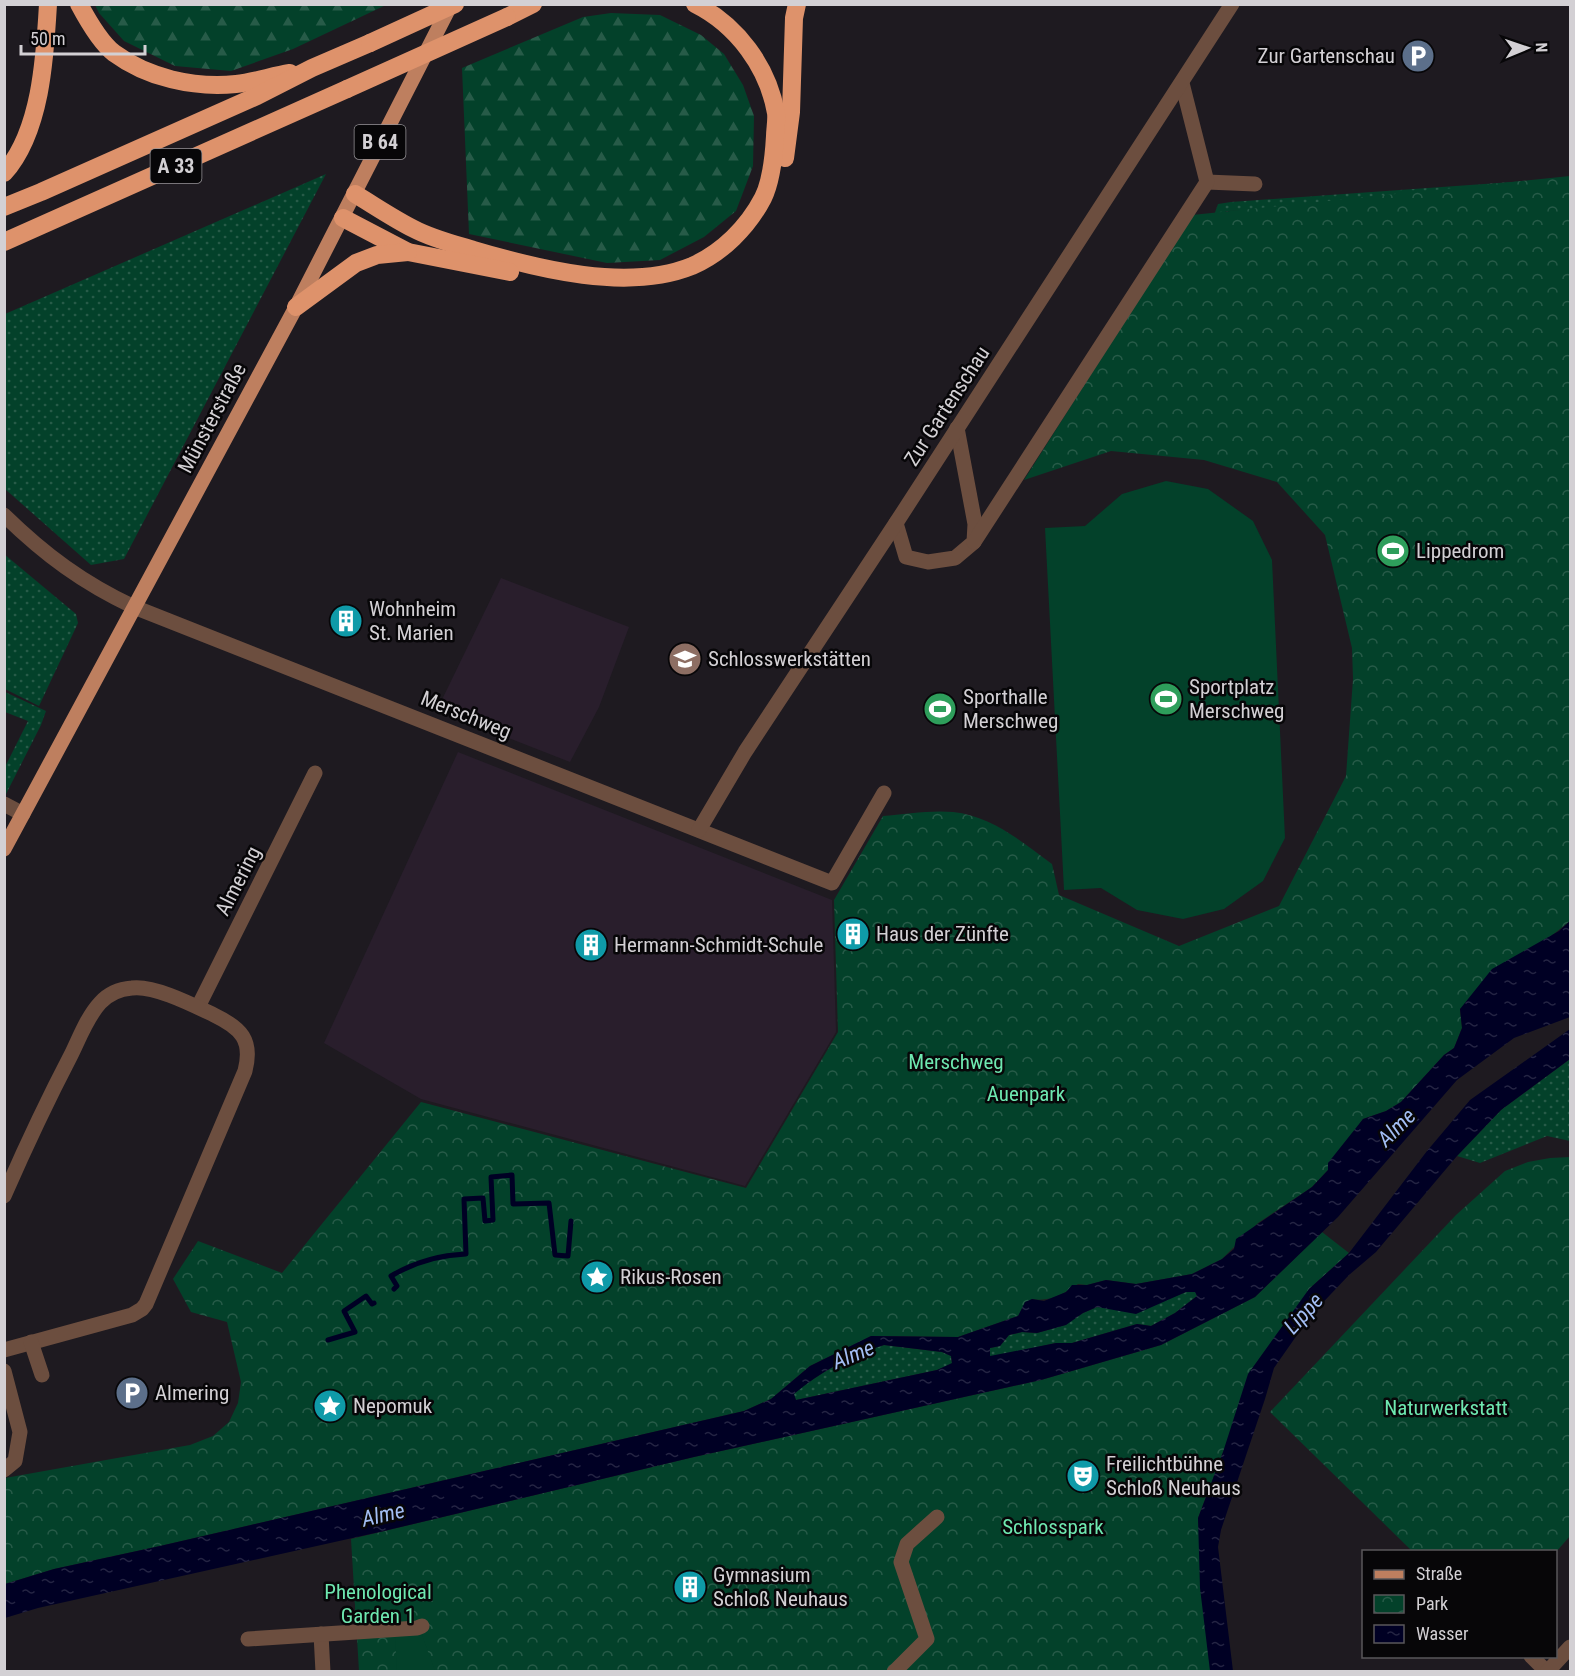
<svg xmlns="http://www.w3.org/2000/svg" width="1575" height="1676" viewBox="0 0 1575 1676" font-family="'Roboto Condensed',sans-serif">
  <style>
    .education { fill: #291e2c }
    .grass { fill: url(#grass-dots) }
    .forest { fill: url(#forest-firs) }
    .park { fill: url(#park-crowns) }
    .garden { fill: #03412a }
    .water { fill: url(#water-ripples); fill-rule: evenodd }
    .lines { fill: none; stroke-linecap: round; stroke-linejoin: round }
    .stream { stroke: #000024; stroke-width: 5 }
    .minor { stroke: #6c4e3f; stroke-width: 15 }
    .major { stroke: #be7f5f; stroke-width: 15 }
    .highway { stroke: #de926b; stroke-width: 18 }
    .highway-bridge { stroke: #de926b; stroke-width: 18 }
    .labels { text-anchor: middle; stroke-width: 5; stroke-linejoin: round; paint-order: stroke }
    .shield { fill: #070608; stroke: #969397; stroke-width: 1.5 }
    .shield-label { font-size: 20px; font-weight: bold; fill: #d3d0d4 }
    .poi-label { font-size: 21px; fill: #d3d0d4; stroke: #070608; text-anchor: start }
    .street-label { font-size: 21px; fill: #d3d0d4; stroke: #070608 }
    .park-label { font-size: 21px; fill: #6ee8b0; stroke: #070608 }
    .water-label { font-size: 22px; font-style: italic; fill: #a3bef4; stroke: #070608 }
  </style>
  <defs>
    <pattern id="grass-dots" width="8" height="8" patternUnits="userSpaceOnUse" patternTransform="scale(1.5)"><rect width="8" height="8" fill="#03412a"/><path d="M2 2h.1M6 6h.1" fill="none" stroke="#275b48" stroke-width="1.8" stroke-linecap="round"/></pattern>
    <pattern id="forest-firs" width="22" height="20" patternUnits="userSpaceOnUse" patternTransform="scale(1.5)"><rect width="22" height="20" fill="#03412a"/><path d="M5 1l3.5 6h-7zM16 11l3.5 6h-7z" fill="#275b48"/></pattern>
    <pattern id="park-crowns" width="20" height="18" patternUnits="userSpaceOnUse" patternTransform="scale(1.5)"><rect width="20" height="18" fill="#03412a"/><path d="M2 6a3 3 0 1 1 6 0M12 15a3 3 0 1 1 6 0" fill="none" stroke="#275b48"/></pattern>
    <pattern id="water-ripples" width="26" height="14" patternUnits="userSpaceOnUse" patternTransform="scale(1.5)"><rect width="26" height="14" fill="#000024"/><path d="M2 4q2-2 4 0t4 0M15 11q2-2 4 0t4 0" fill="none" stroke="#242443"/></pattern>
  </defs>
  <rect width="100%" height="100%" fill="#1e1a20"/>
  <g class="education">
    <polygon points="501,578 629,627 599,707 570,762 437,710"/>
    <polygon points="458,752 832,900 836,1032 745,1186 421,1099 324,1043"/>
  </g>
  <g class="grass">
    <polygon points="326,174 124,559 91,565 5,489 5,314"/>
    <polygon points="1570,178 1339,209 1226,211 1220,222 1213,218 1218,204 1231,202"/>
    <polygon points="4,554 76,614 78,623 39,706 5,689"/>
    <polygon points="5,692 46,711 41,725 5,796 5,767 28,721 5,712"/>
    <polygon points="1570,1059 1570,1141 1547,1136 1480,1163 1457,1156 1501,1110"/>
    <polygon points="1186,1292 1196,1292 1197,1296 1175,1313 1151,1326 1137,1324 1072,1343 1056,1343 990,1357 990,1348 1000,1346 1009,1335 1022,1332 1037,1333 1065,1325 1083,1313 1097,1307 1163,1301"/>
    <path d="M884,1345L942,1352L951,1356L952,1364L937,1370L796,1400L793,1394C820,1372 851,1355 884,1345Z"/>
  </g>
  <g class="forest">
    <polygon points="95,5 386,5 293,49 231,71 175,66 124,41 99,13"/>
    <polygon points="611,13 660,15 701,35 724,54 743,85 754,116 753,166 736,211 704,237 660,260 607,263 469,234 462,68 583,17"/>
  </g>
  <g class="park">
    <path d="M1570,176V921L1460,1009L1462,1028L1454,1048L1444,1055L1401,1102L1386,1111L1363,1119L1328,1170L1312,1187L1258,1223L1222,1259L1192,1274L1136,1284L1106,1280L1087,1285L1078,1284C1064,1294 1050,1302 1032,1299L1018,1316L958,1337L871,1336L810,1366L771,1399L744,1411L160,1546L54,1569L5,1584V1478L190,1445L213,1436L229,1422L238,1403L241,1382L227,1322L191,1312L173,1279L198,1241L282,1273L421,1102L746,1188L838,1032L834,900L883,816C904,814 932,810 953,812C992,816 1022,842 1052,864L1059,895L1179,946L1279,906L1346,776L1353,679L1352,648L1325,535L1277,482L1204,460L1111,451L1024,480L1192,215Z"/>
    <polygon points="1570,1157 1570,1536 1556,1552 1412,1551 1270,1412 1456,1215 1505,1171 1528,1162 1550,1158"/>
    <polygon points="1322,1232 1349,1253 1309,1289 1223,1452 1198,1518 1212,1671 359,1671 351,1539 694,1457 1041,1380 1161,1345 1255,1297"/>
  </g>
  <g class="garden">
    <polygon points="1166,481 1208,489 1253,521 1272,560 1285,838 1263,881 1224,909 1183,919 1137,910 1101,888 1064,890 1045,528 1085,526 1122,494"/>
    <polygon points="391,1582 412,1625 356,1627 354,1584"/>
    <polygon points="422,1635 435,1671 397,1671 395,1637"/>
  </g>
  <g class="water">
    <path d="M1570,921V1017L1514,1038L1457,1080L1338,1217L1255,1297L1161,1345L1041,1380L694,1457L384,1531L38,1608L5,1618V1584L54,1569L160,1546L744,1411L771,1399L810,1366L871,1336L958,1337L1018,1316L1025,1302L1032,1299L1044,1301L1066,1292L1072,1285H1087L1106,1280L1136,1284L1192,1274L1222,1259L1234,1249L1236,1239L1312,1187L1328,1170V1163L1363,1119L1386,1111L1401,1102L1444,1055L1454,1048L1462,1028L1460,1009L1492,969L1559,931ZM1186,1292H1195L1197,1296L1175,1313L1151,1326L1137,1324L1072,1343H1056L990,1356V1348L1000,1346L1009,1335L1022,1332L1037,1333L1066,1325L1083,1313L1097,1307L1136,1314ZM884,1345L942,1352L951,1356L952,1363L937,1370L796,1400L794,1394C820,1372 851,1355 884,1345Z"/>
    <polygon points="1570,1029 1570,1059 1501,1110 1457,1156 1376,1252 1349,1275 1311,1315 1274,1368 1265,1399 1221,1530 1218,1547 1233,1671 1210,1671 1200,1588 1198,1518 1223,1452 1248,1374 1309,1289 1349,1253 1427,1151 1470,1100"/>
  </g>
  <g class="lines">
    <g class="stream">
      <path d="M394,1289L397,1286L391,1276C415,1262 439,1255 466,1254L464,1199L483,1198L485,1221L493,1220L491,1177L512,1175L513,1204L549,1203L555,1255L568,1256L571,1221"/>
      <polyline points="328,1340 355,1332 344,1311 366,1296 372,1304 374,1303"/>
    </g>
    <g class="minor">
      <polyline points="1207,182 1255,184"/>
      <path d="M4,515C45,555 83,583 134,607L832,883L884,793"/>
      <polyline points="896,523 906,557 928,562 955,558 974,542 975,524 957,428"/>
      <polyline points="974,542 1207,182 1182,83"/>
      <polyline points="4,804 23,814"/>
      <polyline points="699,830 745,752 896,523 1232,4"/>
      <polyline points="198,1007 315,773"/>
      <path d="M4,1196C25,1148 47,1101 71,1055C79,1039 87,1017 100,1003C108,994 120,989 132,988C154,985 193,1005 214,1015C241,1028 253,1040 245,1071L146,1304L142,1309L132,1315L4,1350"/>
      <polyline points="31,1342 42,1375"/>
      <polyline points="4,1371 20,1432 15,1461 4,1470"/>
      <polyline points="321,1634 323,1672"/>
      <polyline points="248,1639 417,1628 422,1626"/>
      <polyline points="1531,1656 1547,1672"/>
      <polyline points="894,1672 927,1639 901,1562 907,1544 937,1517"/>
      <polyline points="1547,1672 1570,1647"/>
    </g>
    <polyline class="major" points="4,849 296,307 451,4"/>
    <g class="highway">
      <path d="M79,4C87,19 101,43 114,53C148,78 193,88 236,84C254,82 272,76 290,73"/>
      <polyline points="507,17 533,4"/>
      <polyline points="785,158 791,112 794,18 797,4"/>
      <path d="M4,173C41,132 45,57 48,4"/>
      <path d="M355,194C375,206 394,219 414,229C433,239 454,244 474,250C538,269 628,292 692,266C722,253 748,227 763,198C771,182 774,154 775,136C775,129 777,120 776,113C768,67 737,25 695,4"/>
      <polyline points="4,207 41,192 257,96 312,68 370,43"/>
      <polyline points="343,218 408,252 510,272"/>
      <polyline points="4,242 347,89"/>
      <polyline points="296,307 356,263 377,255 408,252"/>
    </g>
    <g class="highway-bridge">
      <polyline points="370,43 455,4"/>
      <polyline points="347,89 507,17"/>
    </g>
  </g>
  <defs>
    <g id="parking-disc" transform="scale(1.725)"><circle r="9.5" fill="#5c6f8a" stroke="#070608"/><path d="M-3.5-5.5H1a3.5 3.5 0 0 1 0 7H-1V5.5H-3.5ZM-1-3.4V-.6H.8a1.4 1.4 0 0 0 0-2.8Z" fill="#fff"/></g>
    <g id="stadium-disc" transform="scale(1.725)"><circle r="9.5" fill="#2e9e5b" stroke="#070608"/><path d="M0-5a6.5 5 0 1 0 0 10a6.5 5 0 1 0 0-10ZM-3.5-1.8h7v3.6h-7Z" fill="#fff"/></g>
    <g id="building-disc" transform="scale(1.725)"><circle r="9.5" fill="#0f9aa8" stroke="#070608"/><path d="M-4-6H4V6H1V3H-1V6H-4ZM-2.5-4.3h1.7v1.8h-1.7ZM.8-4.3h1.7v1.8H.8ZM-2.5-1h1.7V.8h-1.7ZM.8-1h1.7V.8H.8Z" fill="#fff"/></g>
    <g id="school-disc" transform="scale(1.725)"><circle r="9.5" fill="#8d6e63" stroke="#070608"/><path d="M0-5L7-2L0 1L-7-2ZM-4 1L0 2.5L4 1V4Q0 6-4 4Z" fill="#fff"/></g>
    <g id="sight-disc" transform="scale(1.725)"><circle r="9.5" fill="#0f9aa8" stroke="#070608"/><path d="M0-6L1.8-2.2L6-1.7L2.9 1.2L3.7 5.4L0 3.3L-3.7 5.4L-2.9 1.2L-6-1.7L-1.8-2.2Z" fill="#fff"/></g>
    <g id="theatre-disc" transform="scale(1.725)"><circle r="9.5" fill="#0f9aa8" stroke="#070608"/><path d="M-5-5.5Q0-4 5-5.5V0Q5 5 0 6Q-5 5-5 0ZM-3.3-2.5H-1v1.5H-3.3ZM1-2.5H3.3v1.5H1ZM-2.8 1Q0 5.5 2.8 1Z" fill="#fff"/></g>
  </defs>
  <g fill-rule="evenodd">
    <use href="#parking-disc" x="1418" y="56"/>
    <use href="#stadium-disc" x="1393" y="551"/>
    <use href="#building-disc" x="346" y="621"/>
    <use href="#school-disc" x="685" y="659"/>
    <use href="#stadium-disc" x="1166" y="699"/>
    <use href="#stadium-disc" x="940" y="709"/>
    <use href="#building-disc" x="853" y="934"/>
    <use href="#building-disc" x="591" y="945"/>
    <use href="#sight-disc" x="597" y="1277"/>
    <use href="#parking-disc" x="132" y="1393"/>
    <use href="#sight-disc" x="330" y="1406"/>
    <use href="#theatre-disc" x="1083" y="1476"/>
    <use href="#building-disc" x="690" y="1587"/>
  </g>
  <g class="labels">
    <g class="shield">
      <rect x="354.5" y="125" width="51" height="34" rx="4.5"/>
      <rect x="150.5" y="149" width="51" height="34" rx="4.5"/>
    </g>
    <g class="shield-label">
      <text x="380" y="149">B 64</text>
      <text x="176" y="173">A 33</text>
    </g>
    <g class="poi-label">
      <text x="1395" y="63" text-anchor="end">Zur Gartenschau</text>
      <text x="1416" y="558">Lippedrom</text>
      <text x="369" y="616">Wohnheim<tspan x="369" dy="24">St. Marien</tspan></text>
      <text x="708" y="666">Schlosswerkstätten</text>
      <text x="1189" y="694">Sportplatz<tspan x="1189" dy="24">Merschweg</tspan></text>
      <text x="963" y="704">Sporthalle<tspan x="963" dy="24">Merschweg</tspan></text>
      <text x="876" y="941">Haus der Zünfte</text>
      <text x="614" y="952">Hermann-Schmidt-Schule</text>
      <text x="620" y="1284">Rikus-Rosen</text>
      <text x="155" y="1400">Almering</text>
      <text x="353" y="1413">Nepomuk</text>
      <text x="1106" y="1471">Freilichtbühne<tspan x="1106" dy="24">Schloß Neuhaus</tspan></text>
      <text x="713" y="1582">Gymnasium<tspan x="713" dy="24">Schloß Neuhaus</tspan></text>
    </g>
    <g class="street-label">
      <text transform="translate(947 406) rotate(-57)" y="7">Zur Gartenschau</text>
      <text transform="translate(212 418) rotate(-62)" y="7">Münsterstraße</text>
      <text transform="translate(466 715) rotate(22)" y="7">Merschweg</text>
      <text transform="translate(238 881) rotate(-63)" y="7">Almering</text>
    </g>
    <g class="park-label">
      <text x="956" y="1069">Merschweg</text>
      <text x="1026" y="1101">Auenpark</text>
      <text x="1446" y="1415">Naturwerkstatt</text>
      <text x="1053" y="1534">Schlosspark</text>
      <text x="378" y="1599">Phenological<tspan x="378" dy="24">Garden 1</tspan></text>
    </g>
    <g class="water-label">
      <text transform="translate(1396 1127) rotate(-45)" y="8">Alme</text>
      <text transform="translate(1303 1313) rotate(-48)" y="8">Lippe</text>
      <text transform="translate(853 1354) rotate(-22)" y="8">Alme</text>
      <text transform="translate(383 1514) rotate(-13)" y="8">Alme</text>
    </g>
  </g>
  <rect width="1575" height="1676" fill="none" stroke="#d3d0d4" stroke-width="12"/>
  <rect x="1362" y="1550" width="195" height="108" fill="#070608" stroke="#59575a" stroke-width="1.5"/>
  <rect x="1374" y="1570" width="30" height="9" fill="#be7f5f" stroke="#59575a" stroke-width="1.5"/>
  <text x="1416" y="1580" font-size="18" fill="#d3d0d4">Straße</text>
  <rect x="1374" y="1595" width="30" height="18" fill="url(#park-crowns)" stroke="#59575a" stroke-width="1.5"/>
  <text x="1416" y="1610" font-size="18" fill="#d3d0d4">Park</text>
  <rect x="1374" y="1625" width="30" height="18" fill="url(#water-ripples)" stroke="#59575a" stroke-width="1.5"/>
  <text x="1416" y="1640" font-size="18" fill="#d3d0d4">Wasser</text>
  <g transform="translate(1527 48) rotate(88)" stroke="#070608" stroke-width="4.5" paint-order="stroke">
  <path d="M0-4.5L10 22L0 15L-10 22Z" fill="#d3d0d4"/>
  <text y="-9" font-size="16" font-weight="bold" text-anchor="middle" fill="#d3d0d4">N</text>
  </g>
  <path d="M21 45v9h124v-9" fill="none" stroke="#d3d0d4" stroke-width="3"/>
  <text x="30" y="45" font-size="18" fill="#d3d0d4" stroke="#070608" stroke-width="4.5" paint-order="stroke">50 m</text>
</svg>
